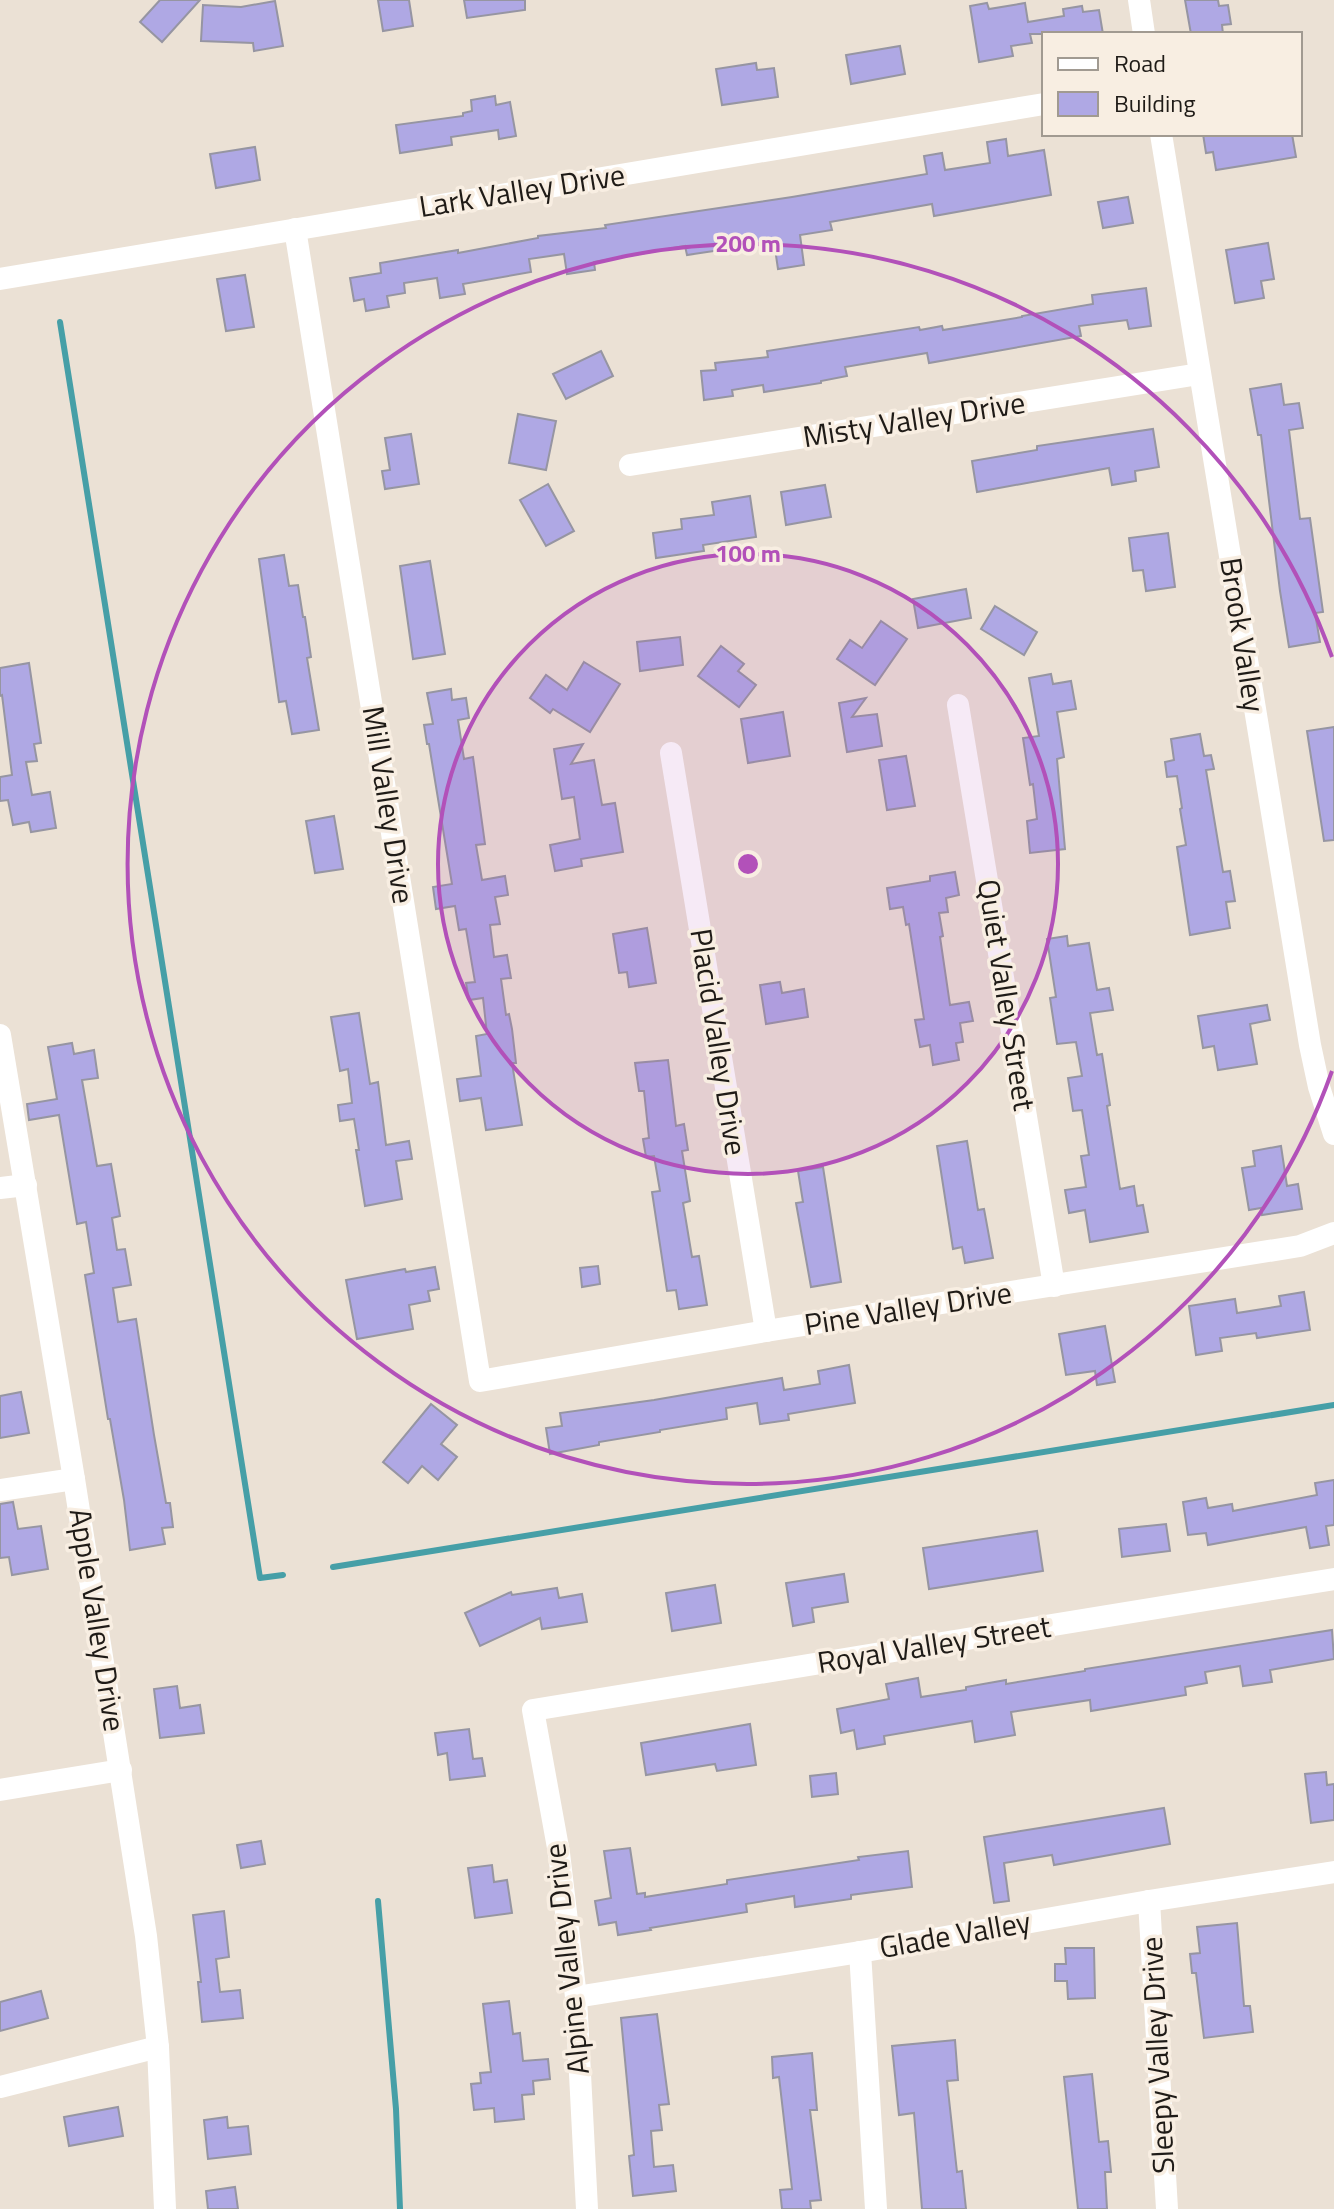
<svg xmlns="http://www.w3.org/2000/svg" width="1334" height="2209" viewBox="0 0 1334 2209" font-family="'Titillium Web',sans-serif">
  <style>
    .lines { fill: none; stroke-linecap: round; stroke-linejoin: round }
    .stream { stroke: #469fa7; stroke-width: 6 }
    .building { fill: #afa8e4; stroke: #9695a2; stroke-width: 2 }
    .minor { stroke: #fff; stroke-width: 22 }
    .ring { fill: none; stroke: #b251b9; stroke-width: 4 }
    .labels { text-anchor: middle; stroke-width: 7; stroke-linejoin: round; paint-order: stroke }
    .street-label { font-size: 30px; fill: #1f1b17; stroke: #f8eee2 }
    .centre { fill: #b251b9; stroke: #f8eee2; stroke-width: 4 }
    .ring-label { font-size: 24px; text-anchor: middle; font-weight: bold; fill: #b251b9; stroke: #f8eee2; stroke-width: 7; stroke-linejoin: round; paint-order: stroke }
  </style>
  <rect width="100%" height="100%" fill="#ebe1d5"/>
  <g class="lines">
    <g class="stream">
      <polyline points="60,322 260,1578 283,1575"/>
      <polyline points="333,1567 1334,1405"/>
      <polyline points="378,1901 396,2109 400,2209"/>
    </g>
  </g>
  <g class="building">
    <polygon points="160,0 200,0 162,42 140,22"/>
    <polygon points="378,0 409,0 413,26 383,31"/>
    <polygon points="464,0 525,0 525,10 467,18"/>
    <polygon points="1185,0 1218,0 1219,6 1228,5 1231,24 1222,25 1223,34 1191,34"/>
    <polygon points="275,1 283,46 254,51 253,43 201,41 203,5 241,7"/>
    <polygon points="987,3 989,9 1025,3 1028,22 1064,16 1063,9 1082,6 1083,12 1099,10 1103,34 1030,34 1032,43 1011,46 1013,56 979,62 970,6"/>
    <polygon points="900,46 905,74 851,84 846,55"/>
    <polygon points="756,63 757,70 774,68 778,97 722,105 716,69"/>
    <polygon points="495,96 496,105 510,102 516,136 499,139 498,130 451,137 452,145 400,153 396,125 463,116 463,113 472,111 471,100"/>
    <polygon points="1203,134 1292,134 1296,157 1216,170 1213,152 1206,153"/>
    <polygon points="1006,139 1008,156 1044,150 1051,195 934,216 932,204 830,222 832,230 800,235 804,265 778,269 774,242 687,255 685,246 594,262 595,270 567,274 564,254 529,259 531,272 463,284 465,294 440,298 437,278 404,283 405,293 387,296 389,307 366,311 364,299 354,301 350,278 381,273 380,263 458,250 458,253 538,238 538,236 606,228 605,225 792,197 927,174 924,156 942,153 945,170 990,163 987,142"/>
    <polygon points="255,147 260,180 216,188 210,154"/>
    <polygon points="1128,197 1133,223 1103,228 1098,202"/>
    <polygon points="1268,243 1274,279 1261,281 1264,298 1235,303 1226,250"/>
    <polygon points="245,275 254,327 226,331 217,279"/>
    <polygon points="1146,288 1151,326 1129,329 1127,320 1079,326 1081,336 929,363 927,353 845,367 847,376 821,381 821,383 764,392 763,385 732,390 733,396 704,400 701,371 716,370 715,363 768,357 767,351 919,327 920,330 942,326 943,330 1022,317 1022,316 1093,304 1092,295"/>
    <polygon points="601,351 613,376 566,399 553,374"/>
    <polygon points="1281,384 1284,405 1299,403 1303,428 1289,430 1300,519 1310,518 1323,612 1315,613 1320,642 1289,647 1280,591 1261,435 1258,435 1250,389"/>
    <polygon points="518,414 556,421 546,470 509,463"/>
    <polygon points="1153,429 1159,467 1135,471 1136,481 1112,485 1109,468 977,492 972,461 1037,450 1037,446"/>
    <polygon points="411,434 419,484 385,489 382,471 390,470 385,438"/>
    <polygon points="548,484 574,531 546,546 520,500"/>
    <polygon points="825,485 831,517 786,525 781,492"/>
    <polygon points="750,496 756,537 703,545 704,551 656,558 653,533 682,529 681,519 714,515 712,502"/>
    <polygon points="1168,533 1175,587 1146,591 1143,570 1133,571 1129,538"/>
    <polygon points="284,555 289,586 298,585 303,617 305,617 311,657 307,658 319,730 292,734 286,701 279,702 259,559"/>
    <polygon points="430,561 445,654 413,659 400,566"/>
    <polygon points="966,589 971,618 918,628 913,599"/>
    <polygon points="995,606 1037,632 1024,655 981,629"/>
    <polygon points="881,621 907,639 875,685 837,659 850,640 862,648"/>
    <polygon points="680,637 683,665 640,671 637,642"/>
    <polygon points="721,646 744,664 738,671 756,685 739,707 698,676"/>
    <polygon points="584,662 620,684 590,732 553,709 550,713 530,698 546,675 567,690"/>
    <polygon points="29,663 41,743 34,744 37,761 26,762 32,795 50,792 56,828 31,832 29,822 13,825 8,800 0,801 0,777 12,775 2,695 0,696 0,668"/>
    <polygon points="1051,674 1053,684 1071,681 1076,709 1057,712 1064,757 1057,759 1065,849 1030,853 1027,821 1037,819 1033,784 1030,785 1023,738 1039,736 1029,678"/>
    <polygon points="451,689 452,700 466,698 469,718 458,720 464,759 473,757 485,844 476,845 482,880 505,876 508,895 495,897 500,924 490,925 494,957 507,955 511,978 501,979 506,1015 509,1014 512,1029 516,1063 512,1063 522,1125 486,1130 481,1098 460,1101 457,1079 481,1076 476,1036 487,1034 483,998 469,1000 466,983 475,982 466,929 459,930 455,906 436,909 433,887 452,884 429,744 427,744 424,725 433,724 427,693"/>
    <polygon points="866,698 852,717 877,714 882,746 847,752 839,703"/>
    <polygon points="783,712 790,756 748,763 741,719"/>
    <polygon points="1334,727 1334,840 1324,841 1307,731"/>
    <polygon points="1200,734 1204,756 1211,755 1214,769 1206,770 1223,872 1230,871 1235,901 1226,902 1230,928 1190,935 1177,847 1186,845 1180,809 1182,808 1177,776 1167,777 1165,762 1174,760 1171,739"/>
    <polygon points="583,744 571,764 594,760 602,805 615,803 623,852 581,859 582,866 555,871 550,845 580,839 574,797 562,799 554,749"/>
    <polygon points="906,756 915,806 887,810 879,760"/>
    <polygon points="334,816 343,869 315,873 306,821"/>
    <polygon points="955,872 959,895 946,898 948,912 939,913 943,936 940,937 950,1005 969,1002 973,1021 960,1023 963,1042 956,1043 959,1060 933,1065 930,1045 920,1047 915,1020 924,1019 909,924 906,925 903,907 890,909 887,888 930,881 930,876"/>
    <polygon points="647,928 656,983 629,987 627,972 619,973 613,934"/>
    <polygon points="1067,936 1068,946 1089,943 1097,990 1109,988 1113,1010 1090,1013 1097,1055 1102,1054 1110,1105 1107,1106 1120,1189 1134,1186 1137,1206 1143,1205 1148,1232 1090,1242 1085,1210 1069,1213 1065,1190 1086,1187 1081,1156 1089,1155 1082,1110 1073,1111 1068,1078 1082,1076 1076,1042 1057,1044 1050,998 1056,997 1047,939"/>
    <polygon points="780,982 782,993 804,989 808,1017 766,1024 760,985"/>
    <polygon points="1267,1005 1270,1020 1250,1024 1257,1064 1218,1070 1214,1046 1203,1048 1198,1016"/>
    <polygon points="359,1013 370,1084 378,1082 386,1145 409,1141 412,1159 396,1161 402,1199 365,1206 356,1150 359,1150 354,1119 340,1121 338,1105 352,1103 348,1069 340,1071 331,1017"/>
    <polygon points="72,1043 74,1054 94,1050 98,1078 82,1080 97,1166 111,1164 120,1216 112,1218 117,1250 125,1249 131,1285 113,1288 118,1322 136,1319 154,1435 166,1503 170,1503 173,1527 162,1528 165,1544 130,1550 124,1500 110,1419 108,1419 85,1275 94,1273 86,1222 77,1224 59,1115 29,1120 27,1104 57,1099 48,1047"/>
    <polygon points="668,1060 676,1126 684,1124 688,1150 682,1151 690,1201 683,1203 692,1257 699,1256 707,1305 679,1309 676,1290 667,1291 652,1192 660,1191 654,1156 646,1157 643,1139 649,1138 644,1091 639,1091 635,1063"/>
    <polygon points="967,1141 978,1210 984,1209 993,1258 965,1263 962,1247 953,1249 937,1146"/>
    <polygon points="1281,1146 1287,1186 1298,1184 1302,1209 1262,1215 1261,1208 1249,1210 1242,1168 1255,1166 1253,1151"/>
    <polygon points="823,1167 841,1282 811,1287 796,1203 803,1202 798,1171"/>
    <polygon points="598,1266 600,1284 582,1287 580,1268"/>
    <polygon points="435,1267 439,1289 428,1291 430,1301 409,1305 413,1329 357,1339 346,1280 405,1269 406,1272"/>
    <polygon points="1304,1292 1310,1330 1257,1338 1256,1333 1220,1338 1222,1351 1196,1355 1189,1306 1235,1299 1237,1313 1281,1306 1279,1296"/>
    <polygon points="1105,1326 1115,1382 1097,1385 1095,1371 1066,1375 1059,1334"/>
    <polygon points="849,1365 855,1403 788,1414 789,1420 760,1424 757,1403 726,1408 727,1419 660,1430 660,1432 599,1442 599,1445 550,1454 546,1428 562,1426 560,1413 654,1400 782,1378 784,1390 820,1384 818,1371"/>
    <polygon points="21,1392 29,1433 0,1438 0,1396"/>
    <polygon points="431,1404 457,1425 441,1444 457,1457 438,1480 422,1466 408,1483 383,1462"/>
    <polygon points="1334,1480 1334,1525 1326,1526 1329,1545 1310,1548 1306,1527 1208,1545 1206,1533 1188,1535 1183,1502 1206,1498 1208,1508 1232,1504 1233,1511 1317,1495 1315,1483"/>
    <polygon points="13,1502 18,1529 41,1526 48,1569 12,1575 9,1557 0,1558 0,1504"/>
    <polygon points="1166,1524 1170,1551 1122,1557 1119,1529"/>
    <polygon points="1037,1531 1043,1571 929,1589 923,1548"/>
    <polygon points="844,1574 848,1602 812,1608 814,1622 793,1626 786,1583"/>
    <polygon points="715,1585 721,1623 672,1631 666,1593"/>
    <polygon points="557,1588 559,1598 582,1594 587,1622 542,1629 540,1618 480,1646 465,1613 511,1592 512,1595"/>
    <polygon points="1332,1630 1334,1659 1270,1670 1272,1682 1243,1686 1240,1666 1205,1672 1207,1683 1185,1687 1186,1695 1091,1711 1090,1700 1011,1712 1015,1735 975,1742 972,1721 884,1736 885,1744 857,1749 854,1730 841,1733 837,1709 889,1699 886,1684 918,1678 921,1697 966,1690 966,1687 1006,1680 1006,1684 1085,1671 1085,1669"/>
    <polygon points="177,1686 180,1708 200,1705 204,1733 160,1738 154,1689"/>
    <polygon points="750,1724 756,1765 717,1771 715,1764 646,1775 641,1743"/>
    <polygon points="469,1729 473,1759 482,1758 485,1776 450,1780 447,1753 438,1755 435,1733"/>
    <polygon points="1326,1772 1327,1785 1334,1784 1334,1820 1311,1823 1305,1774"/>
    <polygon points="836,1773 838,1794 812,1797 810,1776"/>
    <polygon points="1164,1808 1170,1844 1054,1865 1052,1855 1004,1863 1009,1901 994,1903 984,1837"/>
    <polygon points="261,1841 265,1864 241,1868 237,1845"/>
    <polygon points="630,1848 637,1894 645,1893 645,1897 727,1884 727,1880 859,1860 858,1857 908,1851 912,1887 851,1895 851,1899 795,1907 794,1896 746,1904 747,1912 650,1928 651,1930 618,1935 616,1922 599,1925 595,1901 611,1898 604,1851"/>
    <polygon points="492,1865 494,1882 507,1880 512,1913 475,1918 468,1868"/>
    <polygon points="224,1911 229,1957 216,1959 220,1992 240,1990 243,2018 202,2022 198,1982 201,1982 193,1915"/>
    <polygon points="1237,1923 1244,2006 1250,2006 1253,2032 1204,2038 1196,1973 1192,1973 1190,1954 1200,1953 1197,1927"/>
    <polygon points="1065,1948 1094,1948 1095,1998 1068,1999 1067,1981 1055,1981 1055,1964 1066,1964"/>
    <polygon points="41,1991 48,2018 0,2031 0,2002"/>
    <polygon points="509,2001 513,2034 520,2033 523,2061 548,2059 550,2079 533,2081 534,2094 522,2095 524,2119 495,2122 494,2108 474,2110 471,2084 481,2083 480,2073 491,2072 483,2004"/>
    <polygon points="657,2014 669,2104 659,2105 662,2130 651,2131 654,2167 673,2165 676,2191 633,2196 629,2156 634,2155 621,2018"/>
    <polygon points="955,2040 958,2080 947,2081 957,2172 962,2171 966,2209 922,2209 914,2113 899,2115 892,2046"/>
    <polygon points="812,2053 817,2110 810,2110 821,2200 810,2201 811,2209 782,2209 780,2190 792,2189 779,2077 773,2078 772,2057"/>
    <polygon points="1092,2074 1099,2142 1108,2141 1111,2172 1105,2172 1107,2209 1078,2209 1064,2077"/>
    <polygon points="118,2107 123,2136 69,2146 64,2117"/>
    <polygon points="227,2117 228,2128 248,2126 251,2154 208,2159 204,2120"/>
    <polygon points="235,2187 238,2209 208,2209 206,2191"/>
  </g>
  <g class="lines">
    <g class="minor">
      <polyline points="1139,0 1144,34"/>
      <polyline points="1161,134 1310,1045 1319,1087 1334,1134"/>
      <polyline points="295,229 480,1381 766,1331 1300,1246 1334,1233"/>
      <polyline points="0,279 1044,104"/>
      <polyline points="630,465 1199,374"/>
      <polyline points="958,705 1054,1286"/>
      <polyline points="671,753 766,1331"/>
      <polyline points="0,1035 74,1479 146,1936 158,2047 165,2209"/>
      <polyline points="0,1188 26,1185"/>
      <polyline points="0,1490 74,1479"/>
      <polyline points="0,1790 121,1770"/>
      <polyline points="1149,1901 1167,2209"/>
      <polyline points="860,1952 876,2209"/>
      <polyline points="576,1997 860,1952 1149,1901 1334,1872"/>
      <polyline points="0,2087 158,2047"/>
      <polyline points="587,2209 576,1997 559,1853 533,1710 1334,1579"/>
    </g>
  </g>
  <circle cx="748" cy="864" r="310" fill="#b251b9" fill-opacity=".12"/>
  <g class="ring">
    <circle cx="748" cy="864" r="310"/>
    <path d="M1332 1071A620 620 0 1 1 1332 657"/>
  </g>
  <g class="labels">
    <g class="street-label">
      <text transform="translate(522 191) rotate(-9)" y="10">Lark Valley Drive</text>
      <text transform="translate(914 420) rotate(-9)" y="10">Misty Valley Drive</text>
      <text transform="translate(1242 635) rotate(81)" y="10">Brook Valley</text>
      <text transform="translate(388 805) rotate(81)" y="10">Mill Valley Drive</text>
      <text transform="translate(1006 995) rotate(81)" y="10">Quiet Valley Street</text>
      <text transform="translate(718 1042) rotate(81)" y="10">Placid Valley Drive</text>
      <text transform="translate(908 1309) rotate(-9)" y="10">Pine Valley Drive</text>
      <text transform="translate(97 1620) rotate(81)" y="10">Apple Valley Drive</text>
      <text transform="translate(934 1645) rotate(-9)" y="10">Royal Valley Street</text>
      <text transform="translate(955 1935) rotate(-10)" y="10">Glade Valley</text>
      <text transform="translate(567 1959) rotate(-96)" y="10">Alpine Valley Drive</text>
      <text transform="translate(1158 2055) rotate(-93)" y="10">Sleepy Valley Drive</text>
    </g>
  </g>
  <circle cx="748" cy="864" r="12" class="centre"/>
  <g class="ring-label">
    <text x="748" y="252">200 m</text>
    <text x="748" y="562">100 m</text>
  </g>
  <rect x="1042" y="32" width="260" height="104" fill="#f8eee2" stroke="#a19a91" stroke-width="2"/>
  <rect x="1058" y="58" width="40" height="12" fill="#ffffff" stroke="#a19a91" stroke-width="2"/>
  <text x="1114" y="72" font-size="24" fill="#1f1b17">Road</text>
  <rect x="1058" y="92" width="40" height="24" fill="#afa8e4" stroke="#a19a91" stroke-width="2"/>
  <text x="1114" y="112" font-size="24" fill="#1f1b17">Building</text>
</svg>
